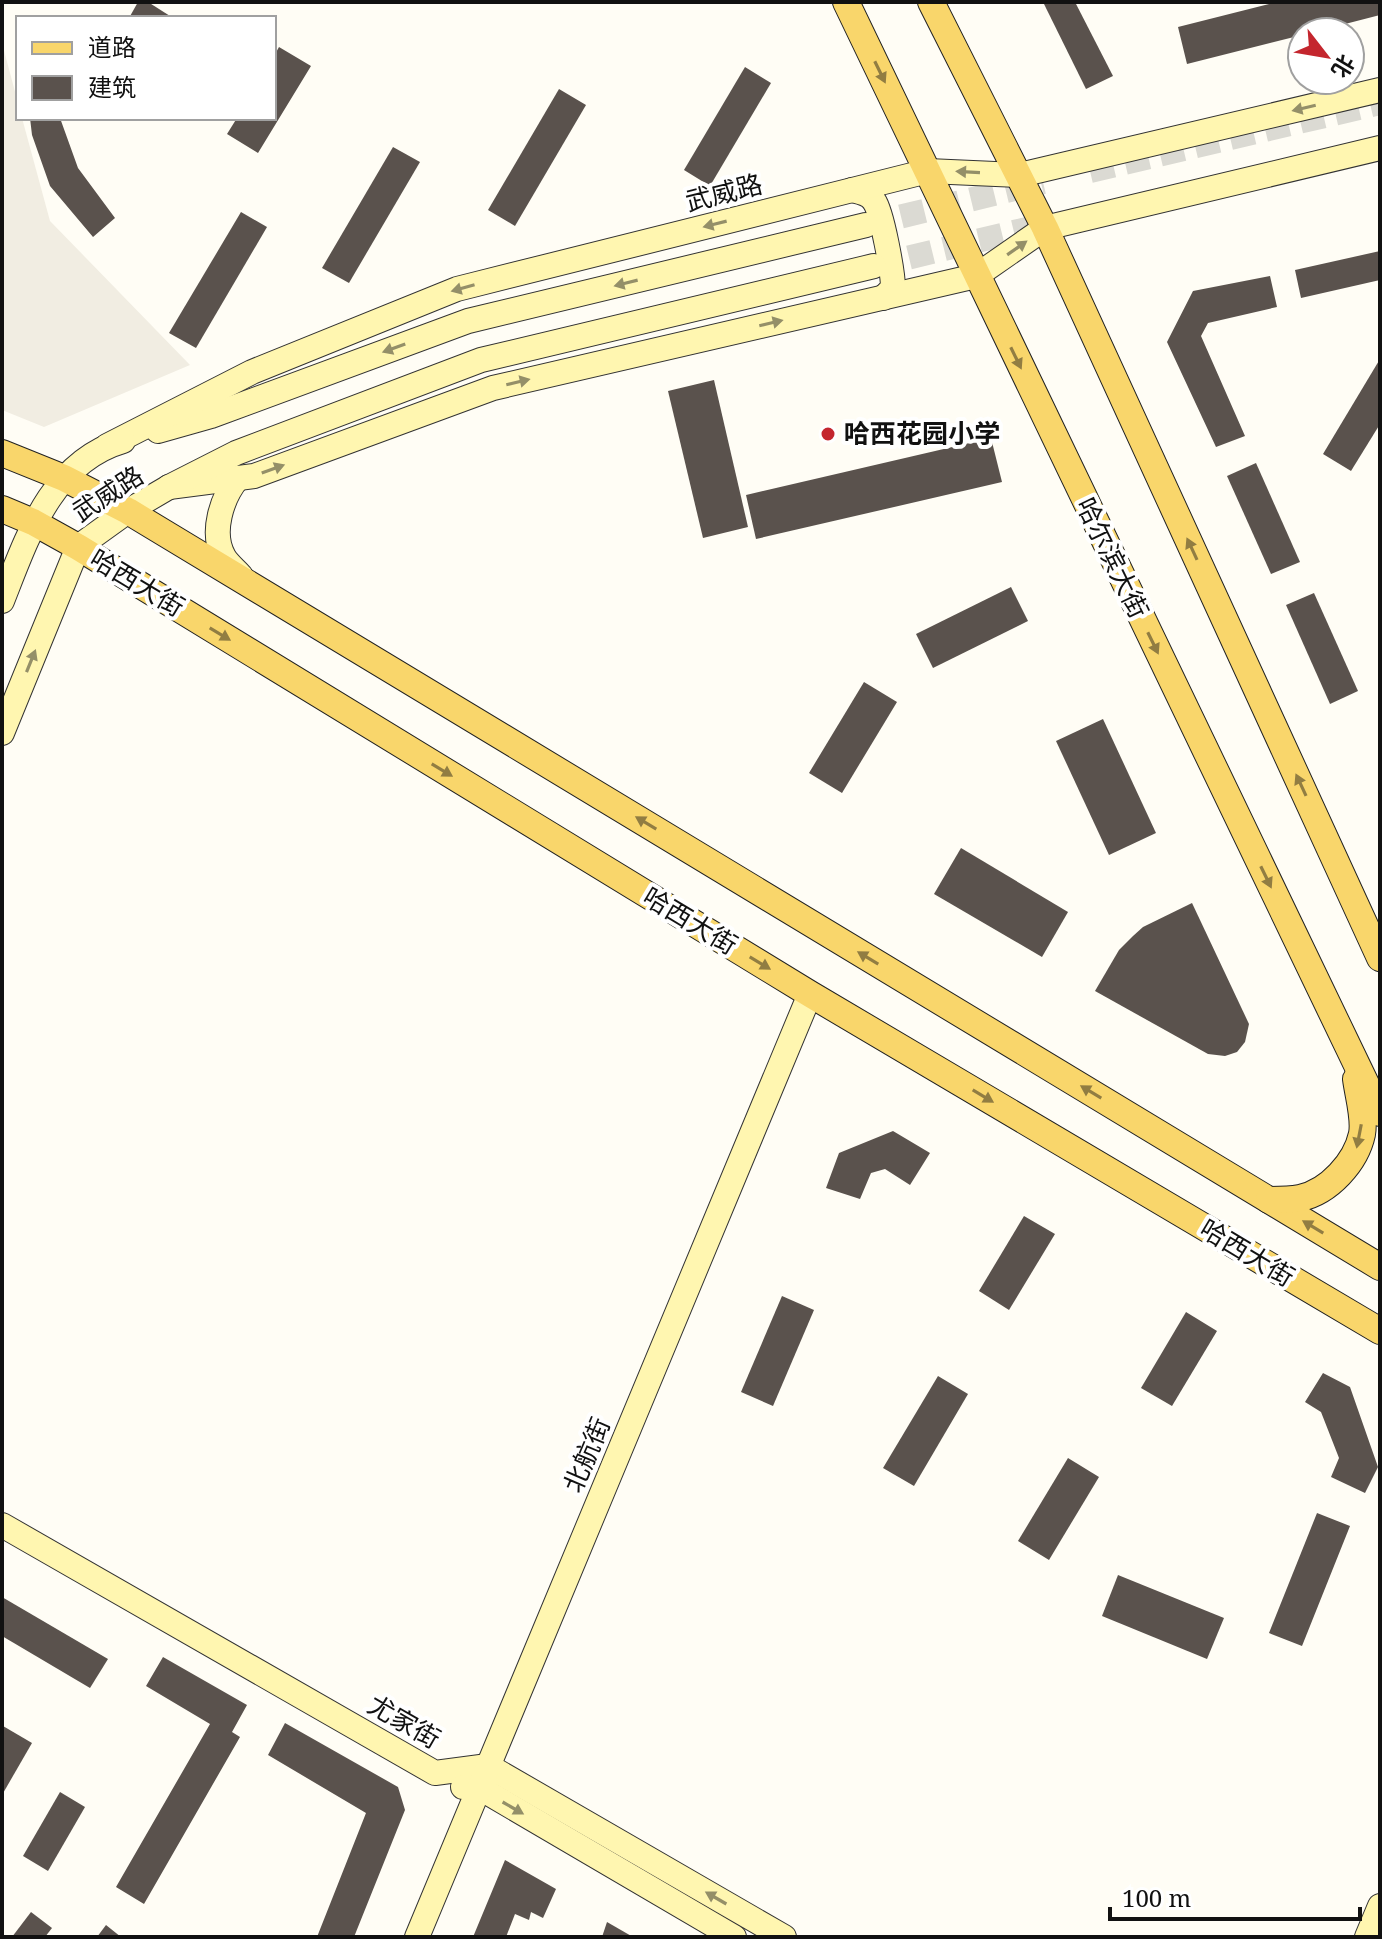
<svg xmlns="http://www.w3.org/2000/svg" width="1382" height="1939" viewBox="0 0 1382 1939" font-family="'Noto Serif','Noto Sans SC',serif">
  <style>
    .plaza { fill: #f1ede2 }
    .building { fill: #5a524d }
    .lines { fill: none; stroke-linecap: round; stroke-linejoin: round }
    .secondary-tunnel { stroke: #dbdad3; stroke-width: 24; stroke-dasharray: 24 12; stroke-linecap: butt }
    .secondary-casing { stroke: #333; stroke-width: 26 }
    .primary-casing { stroke: #222; stroke-width: 28 }
    .secondary { stroke: #fff6b0; stroke-width: 24 }
    .primary { stroke: #f9d66b; stroke-width: 26 }
    .oneway { fill: #917d42 }
    .oneway2 { fill: #948f68 }
    .poi-dot { fill: #c4262e; stroke: #fff; stroke-width: 3 }
    .labels { text-anchor: middle; stroke-width: 8; stroke-linejoin: round; paint-order: stroke }
    .street-label { font-size: 26px; fill: #111; stroke: #fff }
    .poi-label { font-size: 26px; font-weight: bold; fill: #111; stroke: #fff; text-anchor: start }
  </style>
  <rect width="100%" height="100%" fill="#fffdf5"/>
  <polygon class="plaza" points="2,43 18,103 18,118 22,118 50,221 190,365 44,427 2,410"/>
  <g class="building">
    <polygon points="138,2 148,2 170,16 169,18 129,18"/>
    <polygon points="1043,2 1075,2 1113,76 1086,89"/>
    <polygon points="1277,2 1380,2 1380,15 1314,32 1302,32 1302,35 1187,64 1178,27"/>
    <polygon points="279,47 311,66 258,153 227,134 237,118 274,118 274,56"/>
    <polygon points="745,67 771,83 710,186 684,170"/>
    <polygon points="559,89 586,105 515,226 488,210"/>
    <polygon points="30,118 60,118 78,168 115,218 93,237 50,186 32,135"/>
    <polygon points="393,147 420,162 349,283 322,268"/>
    <polygon points="241,212 267,227 196,348 169,333"/>
    <polygon points="1380,251 1380,280 1301,298 1295,270"/>
    <polygon points="1270,276 1277,307 1208,323 1201,336 1245,436 1216,447 1167,342 1193,291"/>
    <polygon points="1380,359 1380,424 1351,471 1323,454"/>
    <polygon points="714,380 748,527 703,538 668,391"/>
    <polygon points="991,438 1002,482 756,539 746,495"/>
    <polygon points="1256,463 1300,562 1271,574 1227,476"/>
    <polygon points="1011,587 1028,621 933,668 916,634"/>
    <polygon points="1314,593 1358,691 1330,704 1286,605"/>
    <polygon points="864,682 897,702 842,793 809,773"/>
    <polygon points="1103,719 1156,833 1109,855 1056,741"/>
    <polygon points="961,848 1068,912 1042,957 934,894"/>
    <polygon points="1192,903 1249,1024 1245,1042 1237,1052 1225,1056 1208,1054 1095,991 1119,950 1133,936 1143,927"/>
    <polygon points="893,1131 930,1153 910,1185 885,1169 871,1173 860,1199 826,1188 839,1153"/>
    <polygon points="1024,1216 1055,1234 1009,1310 979,1291"/>
    <polygon points="782,1296 814,1310 773,1406 741,1392"/>
    <polygon points="1186,1312 1217,1331 1172,1406 1141,1388"/>
    <polygon points="1323,1373 1350,1387 1378,1467 1365,1493 1331,1477 1339,1458 1321,1412 1305,1402"/>
    <polygon points="938,1376 968,1394 914,1486 883,1468"/>
    <polygon points="1068,1458 1099,1477 1049,1560 1018,1541"/>
    <polygon points="1317,1513 1350,1526 1302,1646 1269,1633"/>
    <polygon points="1118,1575 1224,1618 1207,1659 1102,1616"/>
    <polygon points="2,1597 108,1659 90,1688 2,1636"/>
    <polygon points="163,1657 247,1705 232,1732 240,1737 144,1904 116,1887 210,1724 146,1686"/>
    <polygon points="285,1723 398,1787 405,1810 354,1937 317,1937 366,1813 268,1755"/>
    <polygon points="3,1726 32,1743 2,1795 2,1728"/>
    <polygon points="60,1792 85,1807 48,1871 23,1856"/>
    <polygon points="505,1860 556,1889 543,1918 531,1912 529,1920 515,1914 506,1937 473,1937"/>
    <polygon points="31,1912 52,1928 45,1937 12,1937"/>
    <polygon points="607,1922 633,1937 602,1937"/>
    <polygon points="106,1925 121,1937 97,1937"/>
  </g>
  <g class="lines">
    <g class="secondary-tunnel">
      <polyline points="1090,171 1380,103"/>
      <polyline points="866,225 1043,182"/>
      <polyline points="874,266 1051,223"/>
    </g>
    <g class="secondary-casing">
      <g id="secondary">
        <path d="M852,190C860,192 869,193 874,201C882,212 893,273 893,288L883,298"/>
        <polyline points="158,431 211,416 468,321 866,225"/>
        <polyline points="107,446 252,372 457,289 928,171 1020,175 1380,90"/>
        <path d="M238,478C222,497 210,533 224,557C228,564 236,570 241,576"/>
        <polyline points="169,487 254,476 493,388 976,276 1045,228 1380,148"/>
        <path d="M2,601C27,538 51,462 123,441"/>
        <polyline points="2,733 78,547 128,511 169,487 236,453 481,360 874,266"/>
        <polyline points="2,1525 435,1773 488,1766 784,1937"/>
        <polyline points="463,1787 478,1787 734,1937"/>
        <polyline points="417,1937 810,994"/>
        <polyline points="1367,1937 1380,1906"/>
      </g>
    </g>
    <g class="primary-casing">
      <g id="primary">
        <polyline points="846,2 1380,1113"/>
        <polyline points="931,2 1045,228 1380,958"/>
        <polyline points="2,453 64,478 128,511 1380,1267"/>
        <polyline points="2,509 33,522 78,547 810,994 1380,1331"/>
        <path d="M1269,1200C1279,1200 1290,1200 1300,1198C1329,1192 1356,1162 1362,1134C1365,1118 1358,1095 1356,1079"/>
      </g>
    </g>
    <use href="#secondary" class="secondary"/>
    <use href="#primary" class="primary"/>
  </g>
  <defs><path id="oneway-solid" d="M-6-.8H1V-3.2L6.5 0L1 3.2V.8H-6Z" transform="scale(2)"/></defs>
  <g class="oneway">
    <use href="#oneway-solid" transform="translate(880 72) rotate(64)"/>
    <use href="#oneway-solid" transform="translate(1016 358) rotate(64)"/>
    <use href="#oneway-solid" transform="translate(1192 549) rotate(-115)"/>
    <use href="#oneway-solid" transform="translate(220 634) rotate(31)"/>
    <use href="#oneway-solid" transform="translate(1153 643) rotate(64)"/>
    <use href="#oneway-solid" transform="translate(442 770) rotate(31)"/>
    <use href="#oneway-solid" transform="translate(1301 785) rotate(-115)"/>
    <use href="#oneway-solid" transform="translate(646 823) rotate(-149)"/>
    <use href="#oneway-solid" transform="translate(1266 877) rotate(64)"/>
    <use href="#oneway-solid" transform="translate(868 958) rotate(-149)"/>
    <use href="#oneway-solid" transform="translate(760 963) rotate(31)"/>
    <use href="#oneway-solid" transform="translate(1091 1092) rotate(-149)"/>
    <use href="#oneway-solid" transform="translate(983 1096) rotate(31)"/>
    <use href="#oneway-solid" transform="translate(1359 1136) rotate(101)"/>
    <use href="#oneway-solid" transform="translate(1313 1227) rotate(-149)"/>
  </g>
  <g class="oneway2">
    <use href="#oneway-solid" transform="translate(1304 108) rotate(167)"/>
    <use href="#oneway-solid" transform="translate(968 172) rotate(-177)"/>
    <use href="#oneway-solid" transform="translate(715 224) rotate(166)"/>
    <use href="#oneway-solid" transform="translate(1017 248) rotate(-35)"/>
    <use href="#oneway-solid" transform="translate(626 283) rotate(166)"/>
    <use href="#oneway-solid" transform="translate(463 288) rotate(164)"/>
    <use href="#oneway-solid" transform="translate(771 323) rotate(-13)"/>
    <use href="#oneway-solid" transform="translate(394 348) rotate(160)"/>
    <use href="#oneway-solid" transform="translate(518 382) rotate(-13)"/>
    <use href="#oneway-solid" transform="translate(273 469) rotate(-20)"/>
    <use href="#oneway-solid" transform="translate(31 661) rotate(-68)"/>
    <use href="#oneway-solid" transform="translate(513 1808) rotate(30)"/>
    <use href="#oneway-solid" transform="translate(716 1898) rotate(-150)"/>
  </g>
  <circle class="poi-dot" cx="828" cy="434" r="8"/>
  <g class="labels">
    <g class="street-label">
      <text transform="translate(724 193) rotate(-14)" y="9">武威路</text>
      <text transform="translate(108 494) rotate(-33)" y="9">武威路</text>
      <text transform="translate(1112 558) rotate(64)" y="9">哈尔滨大街</text>
      <text transform="translate(137 583) rotate(31)" y="9">哈西大街</text>
      <text transform="translate(690 921) rotate(31)" y="9">哈西大街</text>
      <text transform="translate(1247 1253) rotate(31)" y="9">哈西大街</text>
      <text transform="translate(587 1455) rotate(-67)" y="9">北航街</text>
      <text transform="translate(404 1722) rotate(30)" y="9">尤家街</text>
    </g>
    <g class="poi-label">
      <text x="844" y="443">哈西花园小学</text>
    </g>
  </g>
  <rect width="1382" height="1939" fill="none" stroke="#111111" stroke-width="8"/>
  <rect x="16" y="16" width="260" height="104" fill="#ffffff" stroke="#a0a0a0" stroke-width="2"/>
  <rect x="32" y="42" width="40" height="12" fill="#f9d66b" stroke="#a0a0a0" stroke-width="2"/>
  <text x="88" y="56" font-size="24" fill="#111111">道路</text>
  <rect x="32" y="76" width="40" height="24" fill="#5a524d" stroke="#a0a0a0" stroke-width="2"/>
  <text x="88" y="96" font-size="24" fill="#111111">建筑</text>
  <g transform="translate(1326 56) rotate(121)"><circle r="38" fill="#ffffff" stroke="#a0a0a0" stroke-width="2"/>
  <path d="M0-6L14 30L0 20L-14 30Z" fill="#c4262e"/>
  <text y="-12" font-size="22" font-weight="bold" text-anchor="middle" fill="#111111">北</text>
  </g>
  <path d="M1110 1907v12h250v-12" fill="none" stroke="#111111" stroke-width="4"/>
  <text x="1122" y="1907" font-size="24" fill="#111111" stroke="#ffffff" stroke-width="6" paint-order="stroke">100 m</text>
</svg>
